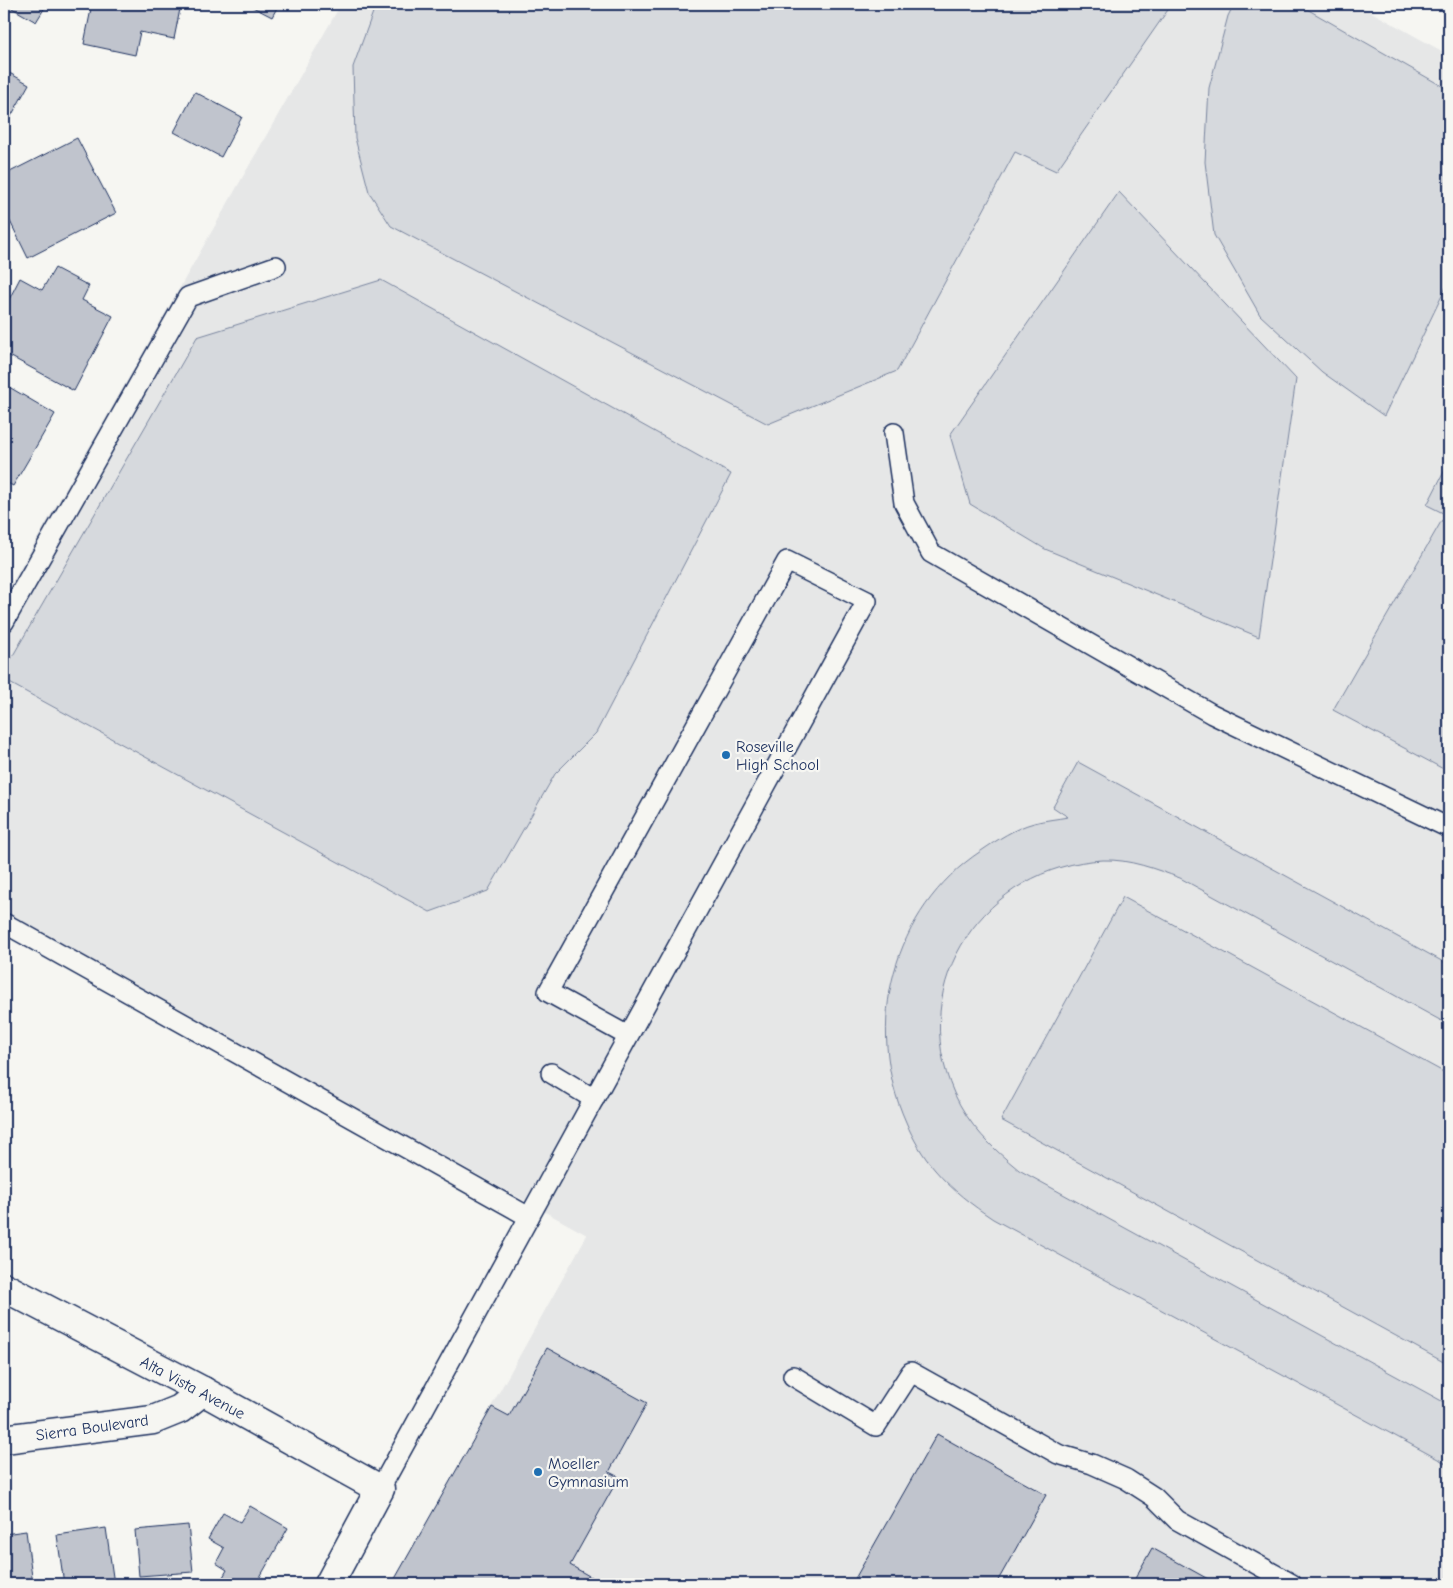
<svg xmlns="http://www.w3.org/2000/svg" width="1453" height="1588" viewBox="0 0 1453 1588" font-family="'Comic Neue',sans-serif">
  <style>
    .built { fill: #e6e7e7 }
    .green { fill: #d6d9dd; stroke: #78849e }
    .building { fill: #c0c4cd; stroke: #1b2f5e }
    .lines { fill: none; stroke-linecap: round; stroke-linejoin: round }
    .lane-casing { stroke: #1b2f5e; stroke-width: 22 }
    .street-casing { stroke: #1b2f5e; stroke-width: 31 }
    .lane { stroke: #f6f6f2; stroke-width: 19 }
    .street { stroke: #f6f6f2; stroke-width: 28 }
    .poi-dot { fill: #1f6fb2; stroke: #f6f6f2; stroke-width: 2 }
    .labels { text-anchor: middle; stroke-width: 4.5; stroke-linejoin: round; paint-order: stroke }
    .poi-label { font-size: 16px; fill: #1b2f5e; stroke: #f6f6f2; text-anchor: start }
    .street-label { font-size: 16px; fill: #1b2f5e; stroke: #f6f6f2 }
  </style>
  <rect width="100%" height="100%" fill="#f6f6f2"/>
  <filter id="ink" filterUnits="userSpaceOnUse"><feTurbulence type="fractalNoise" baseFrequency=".02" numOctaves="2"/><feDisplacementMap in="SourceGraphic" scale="10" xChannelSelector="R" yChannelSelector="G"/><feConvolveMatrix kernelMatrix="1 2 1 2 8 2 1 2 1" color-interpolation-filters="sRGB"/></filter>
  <g filter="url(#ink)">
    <polygon class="built" points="341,4 1357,4 1449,55 1449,1584 392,1584 587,1235 4,914 4,597"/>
    <g class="green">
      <polygon points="376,4 1172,4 1056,171 1015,152 897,371 768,424 391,226 369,192 355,138 353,67"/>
      <polygon points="1234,4 1298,4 1449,90 1449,281 1384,416 1322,372 1260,315 1214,235 1205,162 1209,88 1228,16"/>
      <polygon points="1119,192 1296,379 1259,637 1045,549 970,504 950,435"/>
      <polygon points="381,280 731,474 596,733 555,774 488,891 430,912 4,680 4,671 197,337"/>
      <polygon points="1449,462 1449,516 1427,505"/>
      <polygon points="1442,520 1449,523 1449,772 1333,710"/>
      <path d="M1078,762L1449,965V1025L1180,878C1155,869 1130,859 1103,860C986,866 905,983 954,1093C969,1126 991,1147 1019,1170L1449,1405V1465L993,1219C972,1205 952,1190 935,1170C923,1156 913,1139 906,1122C863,1026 892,910 981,851C997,840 1015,828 1034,823C1045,820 1057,819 1068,817L1053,807Z"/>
      <polygon points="1123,897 1449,1075 1449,1365 1001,1120"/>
    </g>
    <g class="building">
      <polygon points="5,4 47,4 36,22"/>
      <polygon points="92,4 181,4 174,39 140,32 135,55 84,44"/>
      <polygon points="247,4 279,4 272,17"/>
      <polygon points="4,70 29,84 4,129"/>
      <polygon points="195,92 242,117 221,157 174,132"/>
      <polygon points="77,138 116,213 28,258 4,209 4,175"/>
      <polygon points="55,268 89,286 82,300 113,316 74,391 4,353 4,309 20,278 42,290"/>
      <polygon points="4,384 55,414 13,486 4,481"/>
      <polygon points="547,1348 647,1403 609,1472 619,1477 570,1565 603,1584 392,1584 492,1407 509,1416"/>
      <polygon points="937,1434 1046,1495 996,1584 852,1584"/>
      <polygon points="250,1506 288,1528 256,1584 219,1584 227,1570 216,1563 224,1548 208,1539 223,1513 240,1522"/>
      <polygon points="188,1525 193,1572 139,1576 135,1530"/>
      <polygon points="106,1528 114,1584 64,1584 57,1535"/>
      <polygon points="26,1531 33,1584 4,1584 4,1534"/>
      <polygon points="1152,1548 1217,1584 1132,1584"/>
    </g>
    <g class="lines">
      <g class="lane-casing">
        <g id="lane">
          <polyline points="894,433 904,503 931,553 1212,714 1449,828"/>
          <polyline points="4,622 188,297 276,266"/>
          <polyline points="4,923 529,1217"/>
          <polyline points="551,1073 594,1099"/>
          <polyline points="793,1376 876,1426 911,1372 1058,1454 1092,1464 1126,1479 1154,1497 1177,1520 1292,1584"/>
          <polyline points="380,1489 867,601 787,561 548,992 628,1036"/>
        </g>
      </g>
      <g class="street-casing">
        <g id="street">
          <polyline points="4,1287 203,1391 380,1489 329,1584"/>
          <polyline points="4,1439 153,1420 180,1409 203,1391"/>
        </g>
      </g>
      <use href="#lane" class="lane"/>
      <use href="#street" class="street"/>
    </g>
  </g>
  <g class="poi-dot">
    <circle cx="726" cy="755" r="5"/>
    <circle cx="538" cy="1472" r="5"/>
  </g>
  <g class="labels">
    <g class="poi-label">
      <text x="736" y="752">Roseville<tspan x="736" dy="18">High School</tspan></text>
      <text x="548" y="1469">Moeller<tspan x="548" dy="18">Gymnasium</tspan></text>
    </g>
    <g class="street-label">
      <text transform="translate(193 1387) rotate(28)" y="6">Alta Vista Avenue</text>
      <text transform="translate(92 1427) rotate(-8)" y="6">Sierra Boulevard</text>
    </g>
  </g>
  <rect width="1453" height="1588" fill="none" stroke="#f6f6f2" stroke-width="20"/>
  <rect x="10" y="10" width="1433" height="1568" fill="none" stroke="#1b2f5e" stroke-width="2" filter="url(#ink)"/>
</svg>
